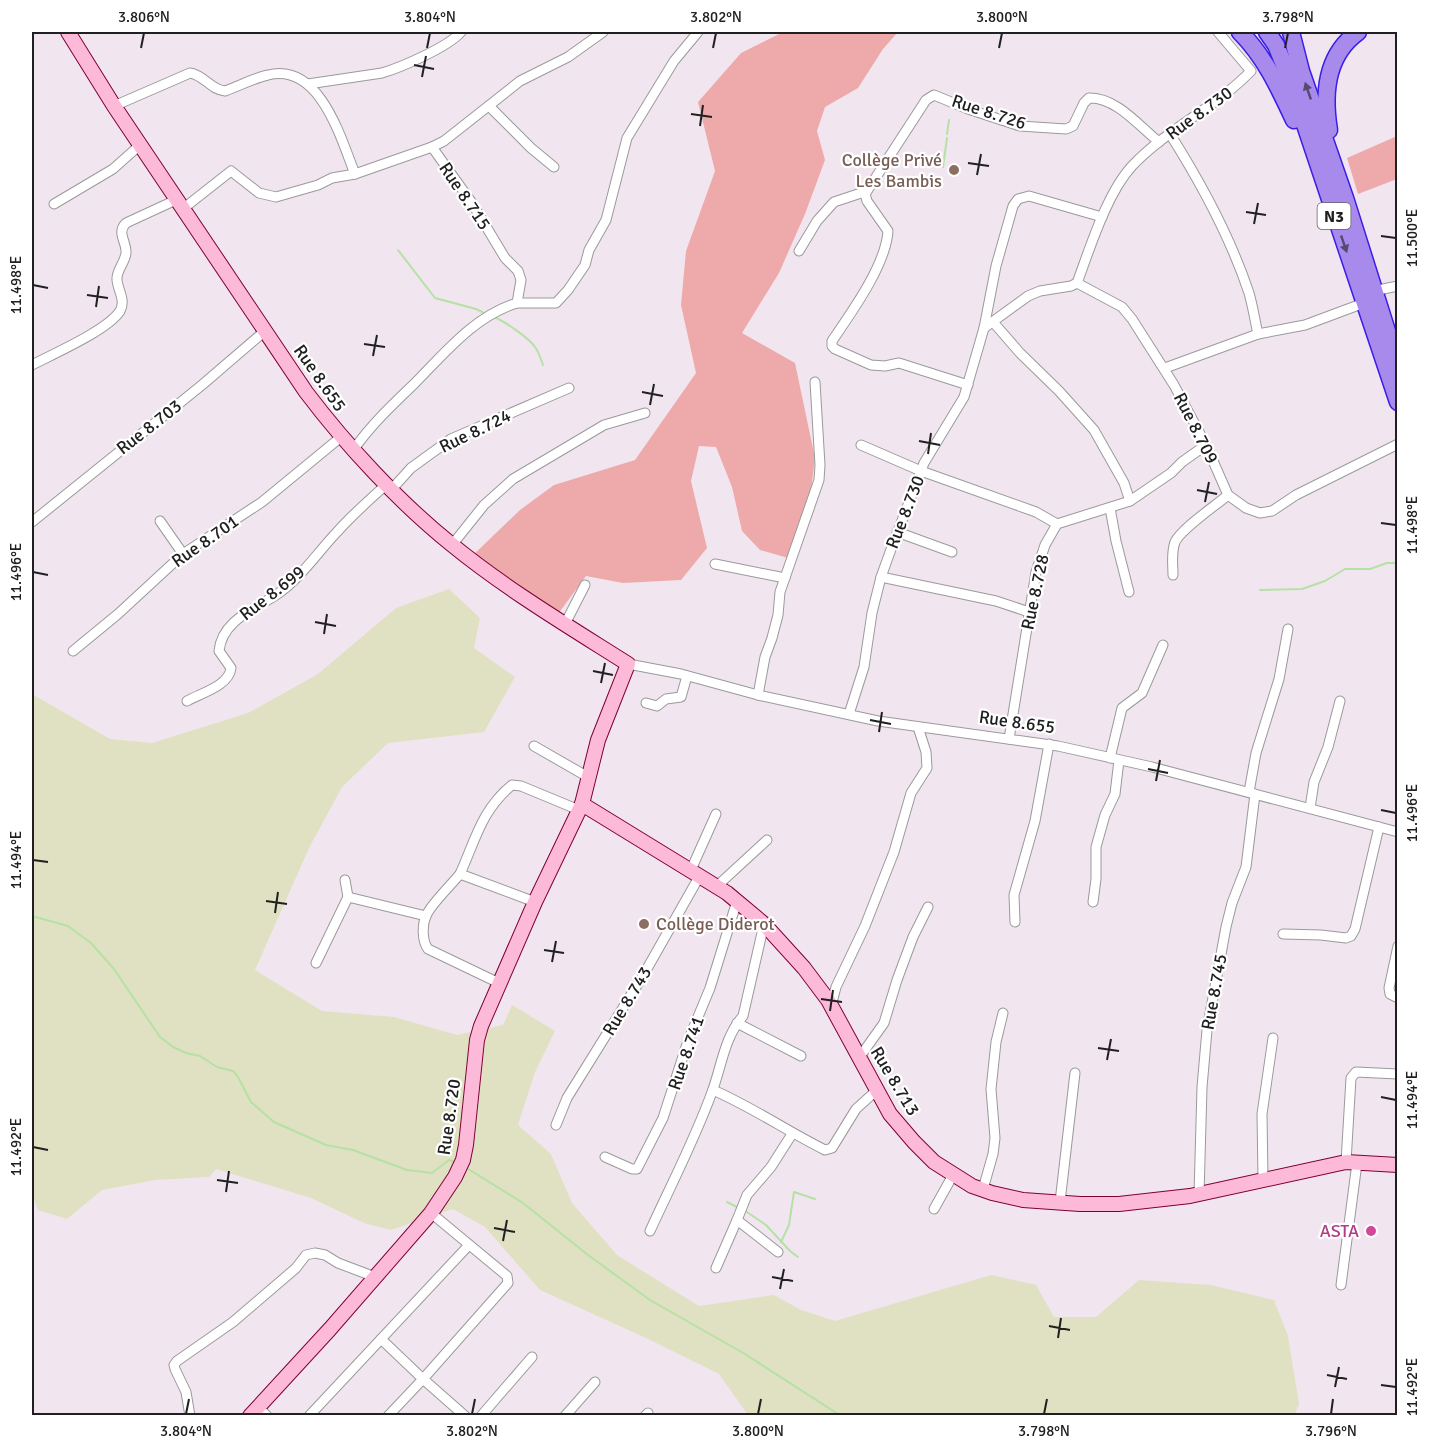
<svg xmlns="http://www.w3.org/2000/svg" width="1429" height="1447" viewBox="0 0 1429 1447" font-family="Signika,sans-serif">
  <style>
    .grass { fill: #eaa }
    .wetland { fill: #e0e0c2 }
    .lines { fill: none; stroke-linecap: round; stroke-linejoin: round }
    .stream { stroke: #b6e1a5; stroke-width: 2 }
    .street-casing { stroke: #9a9a9a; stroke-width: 11 }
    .secondary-casing { stroke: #7f0033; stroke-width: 16 }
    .highway-casing { stroke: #3a1de6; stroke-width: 19 }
    .street { stroke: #fff; stroke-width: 9 }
    .secondary { stroke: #fdb9d8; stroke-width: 14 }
    .highway { stroke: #a88aed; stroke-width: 16 }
    .oneway { fill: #564a72 }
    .ticks { fill: none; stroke: #202020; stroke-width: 2 }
    .education-dot { fill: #8d6e63; stroke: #fff; stroke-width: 2 }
    .hotel-dot { fill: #d1479c; stroke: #fff; stroke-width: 2 }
    .labels { text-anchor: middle; stroke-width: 4.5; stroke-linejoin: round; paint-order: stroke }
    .shield { fill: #fff; stroke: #636363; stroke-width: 1.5 }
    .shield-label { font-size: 16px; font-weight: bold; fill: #202020 }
    .street-label { font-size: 18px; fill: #202020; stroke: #fff }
    .education-label { font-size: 18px; fill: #785e54; stroke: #fff; text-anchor: end }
    .hotel-label { font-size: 18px; fill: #b23c85; stroke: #fff; text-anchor: end }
    .neatline { fill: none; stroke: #202020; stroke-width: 2 }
    .ticks-label { font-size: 15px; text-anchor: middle; fill: #202020 }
  </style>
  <rect width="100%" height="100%" fill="#f1e6f0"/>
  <g class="grass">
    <polygon points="783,32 898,32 883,49 858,88 825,107 817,131 825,160 805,214 779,273 742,333 795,363 815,458 808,515 788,558 760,550 742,531 732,487 716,447 699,446 691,481 707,548 681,580 623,583 586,576 558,614 470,558 520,510 554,485 635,460 696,373 681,305 686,251 715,171 698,102 741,53"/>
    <polygon points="1397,136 1397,179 1358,194 1347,158"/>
  </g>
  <polygon class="wetland" points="449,589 480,618 474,648 515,677 484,732 388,743 342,787 309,848 255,970 322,1011 394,1017 457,1035 503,1025 512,1005 555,1031 535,1072 518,1125 551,1154 572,1203 617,1255 699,1306 774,1295 801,1310 835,1321 991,1275 1036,1285 1054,1317 1096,1317 1139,1280 1211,1285 1274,1300 1288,1336 1299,1404 1294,1416 748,1415 719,1374 646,1338 540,1290 485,1227 453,1209 391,1230 364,1223 311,1198 216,1169 209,1177 155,1180 102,1190 67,1219 38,1210 32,1194 32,694 110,739 152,743 248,713 318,674 396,608"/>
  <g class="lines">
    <g class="stream">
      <polyline points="947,134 949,120"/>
      <polyline points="943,167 947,138"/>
      <polyline points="398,250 435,298 476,309 486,314"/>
      <path d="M494,317C504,321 529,338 535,347C539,352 541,360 543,365"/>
      <polyline points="1260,590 1302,589 1325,581 1345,569 1370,569 1387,563 1398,563"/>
      <polyline points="32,916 68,926 91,943 114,969 160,1037 173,1047 186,1053 200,1056 217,1067 233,1071 238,1077 251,1102 274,1122 326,1145 353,1150 407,1170 432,1173 449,1160 457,1163"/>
      <polyline points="465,1167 523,1203 588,1255 650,1300 745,1354 841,1416"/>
      <polyline points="727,1202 739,1208"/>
      <polyline points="744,1210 766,1225 790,1251 798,1257"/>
      <polyline points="781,1242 789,1225 794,1192 815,1199"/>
    </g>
    <g class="street-casing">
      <g id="street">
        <path d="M308,84L382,73C402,67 448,47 461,32"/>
        <path d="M114,106L190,73C204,75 211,90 225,91C239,86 254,78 268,75C320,62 341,139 355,174L432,147L472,203L505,258L518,271L521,280L517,303C474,316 444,354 413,385C392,405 371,425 354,449"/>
        <polyline points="489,106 531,148 554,167"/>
        <path d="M1170,134C1201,183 1231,239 1249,293C1253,307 1255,321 1258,334"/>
        <polyline points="432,147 444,141 520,81 568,57 603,32"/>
        <polyline points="54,204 113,169 141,144"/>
        <polyline points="184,208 231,171 259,193 276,197 318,185 332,178 355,174"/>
        <polyline points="799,251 817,221 834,202 867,191"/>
        <polyline points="1077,283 1122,307 1132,319 1174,385 1206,445 1228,495 1246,508 1260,513 1272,511 1296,495 1398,444"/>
        <polyline points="1373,291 1398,286"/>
        <polyline points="517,303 556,303 568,290 585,265 589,250 606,220 627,138 674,61 698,32"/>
        <polyline points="993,322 1020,353 1059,391 1094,430 1124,483 1130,501"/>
        <polyline points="984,328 996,266 1013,206 1018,199 1029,196 1102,217"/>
        <path d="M32,365C53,354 108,330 120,311C126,300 118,291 117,280C116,270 125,263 126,253C127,242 116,233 126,223L178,199"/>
        <polyline points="1165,368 1258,334 1305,325 1364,303"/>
        <path d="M968,385L899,363L885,366L871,365L835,349L832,346V341C851,313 886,265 888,231L867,201L865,194L926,100L934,95L968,109L1020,126L1066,129L1073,126L1084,103L1089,98C1116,97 1139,126 1159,142"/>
        <polyline points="861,445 921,471 1036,512 1057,524"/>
        <polyline points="392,489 411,468 451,439 569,388"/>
        <polyline points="1110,508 1116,541 1129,592"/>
        <polyline points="160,521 183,554"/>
        <polyline points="32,522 202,385 266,330"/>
        <polyline points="897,532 952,552"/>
        <polyline points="452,545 484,505 513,479 604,425 645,413"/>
        <polyline points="715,564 785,578"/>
        <path d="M1173,575C1173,564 1171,553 1175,542C1181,529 1215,506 1228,495"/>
        <polyline points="881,577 996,601 1029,612"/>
        <polyline points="565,624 585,585"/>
        <polyline points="73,651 118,614 183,554 262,502 341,437"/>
        <polyline points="628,664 681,674 758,695 878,721 1058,746 1152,767 1398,832"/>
        <polyline points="758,695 765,657 772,638 778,615 780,592 819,480 820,465 815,382"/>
        <path d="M187,701C201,693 229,686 231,668L219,651C222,620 255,609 276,595C301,578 317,553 337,532C352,515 370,499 387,484"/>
        <polyline points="646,703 657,706 666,699 681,697 687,676"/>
        <path d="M849,714L864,667L872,613L881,577L890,552L924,463L964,397L984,328L1028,296L1040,291L1071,286L1077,283C1090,248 1107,193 1132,166C1167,129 1215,108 1251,71L1218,32"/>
        <polyline points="1009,739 1036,572 1045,545 1057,524 1130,501 1171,473 1182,462 1206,445"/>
        <polyline points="534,746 588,777"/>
        <polyline points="1110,758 1122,708 1142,693 1163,645"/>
        <polyline points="1249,792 1256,753 1279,679 1288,629"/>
        <polyline points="1310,808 1314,782 1328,747 1340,701"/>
        <polyline points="690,872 716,814"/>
        <path d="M460,874C475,841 482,809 512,785L521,786L579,810"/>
        <polyline points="345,880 348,897"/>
        <polyline points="717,886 767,840"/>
        <polyline points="1093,902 1096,879 1096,847 1105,815 1115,794 1119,760"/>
        <polyline points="1015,922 1014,895 1035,821 1049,744"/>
        <polyline points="1283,934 1321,935 1346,938 1351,936 1355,929 1379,827"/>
        <polyline points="1398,946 1389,988 1390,994 1398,998"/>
        <polyline points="316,963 348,897 426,916"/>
        <path d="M499,983L428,949C422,941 422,925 426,916C430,905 452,884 460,874L535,902"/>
        <polyline points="831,1006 836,987 865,926 894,852 911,793 927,768 926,752 918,727"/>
        <polyline points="737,1023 801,1056"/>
        <polyline points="859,1058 884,1023 897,980 913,937 928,907"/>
        <path d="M713,1090C752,1107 787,1131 825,1150L832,1148L856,1109L877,1090"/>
        <polyline points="556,1125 567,1098 644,974 699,877"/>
        <polyline points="605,1157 632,1169 637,1169 663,1118 688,1041 710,988 737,901"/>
        <polyline points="1346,1162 1351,1078 1356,1072 1398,1074"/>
        <polyline points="1263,1180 1262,1114 1273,1038"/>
        <polyline points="983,1189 993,1154 995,1138 991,1089 996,1042 1003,1013"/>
        <polyline points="1199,1195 1202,1087 1207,1030 1226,927 1232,903 1246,867 1255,794"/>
        <polyline points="1060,1202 1075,1073"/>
        <polyline points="934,1209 953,1175"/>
        <path d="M650,1231C671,1185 695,1139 712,1092C722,1065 724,1038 743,1016L764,924"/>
        <polyline points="778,1252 737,1220 747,1195 771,1167 792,1134"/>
        <polyline points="716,1268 737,1220"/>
        <polyline points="1341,1285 1357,1163"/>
        <polyline points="381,1339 423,1379 508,1283 507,1276 431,1213"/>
        <polyline points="259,1408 267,1416"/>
        <polyline points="190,1416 186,1392 175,1369 174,1365 177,1361 233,1322 296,1268 306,1255 315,1253 325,1255 338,1263 375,1277"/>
        <polyline points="309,1416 469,1245"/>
        <polyline points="388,1416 423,1379 465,1416"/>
        <polyline points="481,1416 532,1357"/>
        <polyline points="565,1416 595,1382"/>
        <polyline points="645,1416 648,1413"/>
      </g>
    </g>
    <g class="secondary-casing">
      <g id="secondary">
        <path d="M68,32L114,106L306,392C346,445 400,503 451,544C506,589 568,626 628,664L598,740L582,804L535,902L481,1026L477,1040L466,1145L463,1160L455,1177L431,1213L330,1329L250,1416"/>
        <polyline points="582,804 727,893 764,924 804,968 828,1000 890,1114 914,1142 934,1162 972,1186 992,1193 1023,1200 1080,1204 1119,1204 1190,1196 1346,1162 1398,1165"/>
      </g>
    </g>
    <g class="highway-casing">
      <g id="highway">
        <path d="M1240,32C1265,57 1279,88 1294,120"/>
        <polyline points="1267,32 1276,45 1289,77 1398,402"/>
        <polyline points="1291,32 1301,71 1345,198 1398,366"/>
        <path d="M1329,130C1323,94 1326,55 1358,32"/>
      </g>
    </g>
    <use href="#street" class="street"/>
    <use href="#secondary" class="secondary"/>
    <use href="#highway" class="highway"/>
  </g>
  <defs><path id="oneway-solid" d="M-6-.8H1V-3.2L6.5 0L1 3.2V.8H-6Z" transform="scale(1.5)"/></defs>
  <g class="oneway">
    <use href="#oneway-solid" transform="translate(1308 91) rotate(-109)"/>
    <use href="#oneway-solid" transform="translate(1344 244) rotate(71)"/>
  </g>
  <path class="ticks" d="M141,48L144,33M427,48L430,33M713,48L716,33M999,48L1002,33M1285,48L1288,33M414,65L434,69M422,77L426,56M691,114L712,117M700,126L703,105M968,163L989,166M977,175L981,154M1246,212L1266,215M1254,224L1258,203M1381,236L1396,238M33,285L48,288M87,295L108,298M96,307L99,286M364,344L385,347M373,356L377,335M642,392L663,396M650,405L654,384M919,441L940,445M928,454L931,433M1197,490L1217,494M1205,502L1209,482M1381,523L1396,525M33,572L48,575M315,622L336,626M324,634L327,614M593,671L613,675M601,683L605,663M870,720L891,724M879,732L882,712M1148,769L1168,773M1156,781L1160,760M1381,810L1396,813M33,860L48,862M266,901L287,904M275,913L278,892M544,950L564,953M552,962L556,941M821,999L842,1002M830,1011L833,990M1098,1048L1119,1051M1107,1060L1111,1039M1381,1097L1396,1100M33,1147L48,1150M217,1180L238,1183M226,1192L229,1171M494,1228L515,1232M503,1241L507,1220M772,1277L793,1281M780,1289L784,1269M1049,1326L1070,1330M1058,1338L1061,1318M1327,1375L1347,1379M1381,1385L1396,1387M1335,1387L1339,1367M186,1414L189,1399M472,1414L475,1399M758,1414L761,1399M1044,1414L1047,1399M1331,1414L1333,1399"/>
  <g class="education-dot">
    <circle cx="954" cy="170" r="6"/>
    <circle cx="644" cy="924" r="6"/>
  </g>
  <circle class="hotel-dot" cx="1371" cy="1231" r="6"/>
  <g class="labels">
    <rect class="shield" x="1317.5" y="203" width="33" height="26" rx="4.5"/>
    <g class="shield-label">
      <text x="1334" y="222">N3</text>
    </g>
    <g class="street-label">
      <text transform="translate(989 112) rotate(18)" y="6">Rue 8.726</text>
      <text transform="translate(1199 113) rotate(-36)" y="6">Rue 8.730</text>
      <text transform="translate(465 196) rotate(56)" y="6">Rue 8.715</text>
      <text transform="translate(320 378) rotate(55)" y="6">Rue 8.655</text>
      <text transform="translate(149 427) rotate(-38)" y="6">Rue 8.703</text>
      <text transform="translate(1196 428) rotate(63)" y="6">Rue 8.709</text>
      <text transform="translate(475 431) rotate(-26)" y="6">Rue 8.724</text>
      <text transform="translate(905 512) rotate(-69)" y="6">Rue 8.730</text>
      <text transform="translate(205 541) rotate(-35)" y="6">Rue 8.701</text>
      <text transform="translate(1035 592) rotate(-78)" y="6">Rue 8.728</text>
      <text transform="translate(272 593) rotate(-38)" y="6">Rue 8.699</text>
      <text transform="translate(1017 722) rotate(8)" y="6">Rue 8.655</text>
      <text transform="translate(1214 992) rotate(-80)" y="6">Rue 8.745</text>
      <text transform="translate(627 1001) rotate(-59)" y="6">Rue 8.743</text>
      <text transform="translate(686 1053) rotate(-71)" y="6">Rue 8.741</text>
      <text transform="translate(895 1081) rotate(59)" y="6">Rue 8.713</text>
      <text transform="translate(449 1117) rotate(-82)" y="6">Rue 8.720</text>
    </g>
    <g class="education-label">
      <text x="942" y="166">Collège Privé<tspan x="942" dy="21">Les Bambis</tspan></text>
      <text x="656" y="930" text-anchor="start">Collège Diderot</text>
    </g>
    <g class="hotel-label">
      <text x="1359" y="1237">ASTA</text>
    </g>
  </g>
  <rect width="1429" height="1447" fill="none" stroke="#ffffff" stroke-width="66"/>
  <rect x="33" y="33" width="1363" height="1381" class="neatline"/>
  <g class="ticks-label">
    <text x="144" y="22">3.806°N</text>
    <text x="430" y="22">3.804°N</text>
    <text x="716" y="22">3.802°N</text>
    <text x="1002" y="22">3.800°N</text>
    <text x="1288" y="22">3.798°N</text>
    <text transform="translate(1412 238) rotate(-90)" y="5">11.500°E</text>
    <text transform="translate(16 285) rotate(-90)" y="5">11.498°E</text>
    <text transform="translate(1412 525) rotate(-90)" y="5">11.498°E</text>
    <text transform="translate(16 572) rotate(-90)" y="5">11.496°E</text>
    <text transform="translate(1412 813) rotate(-90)" y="5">11.496°E</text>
    <text transform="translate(16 860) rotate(-90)" y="5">11.494°E</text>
    <text transform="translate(1412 1100) rotate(-90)" y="5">11.494°E</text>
    <text transform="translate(16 1147) rotate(-90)" y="5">11.492°E</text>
    <text transform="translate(1412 1387) rotate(-90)" y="5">11.492°E</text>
    <text x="186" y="1436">3.804°N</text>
    <text x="472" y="1436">3.802°N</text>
    <text x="758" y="1436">3.800°N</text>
    <text x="1044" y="1436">3.798°N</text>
    <text x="1331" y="1436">3.796°N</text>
  </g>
</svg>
